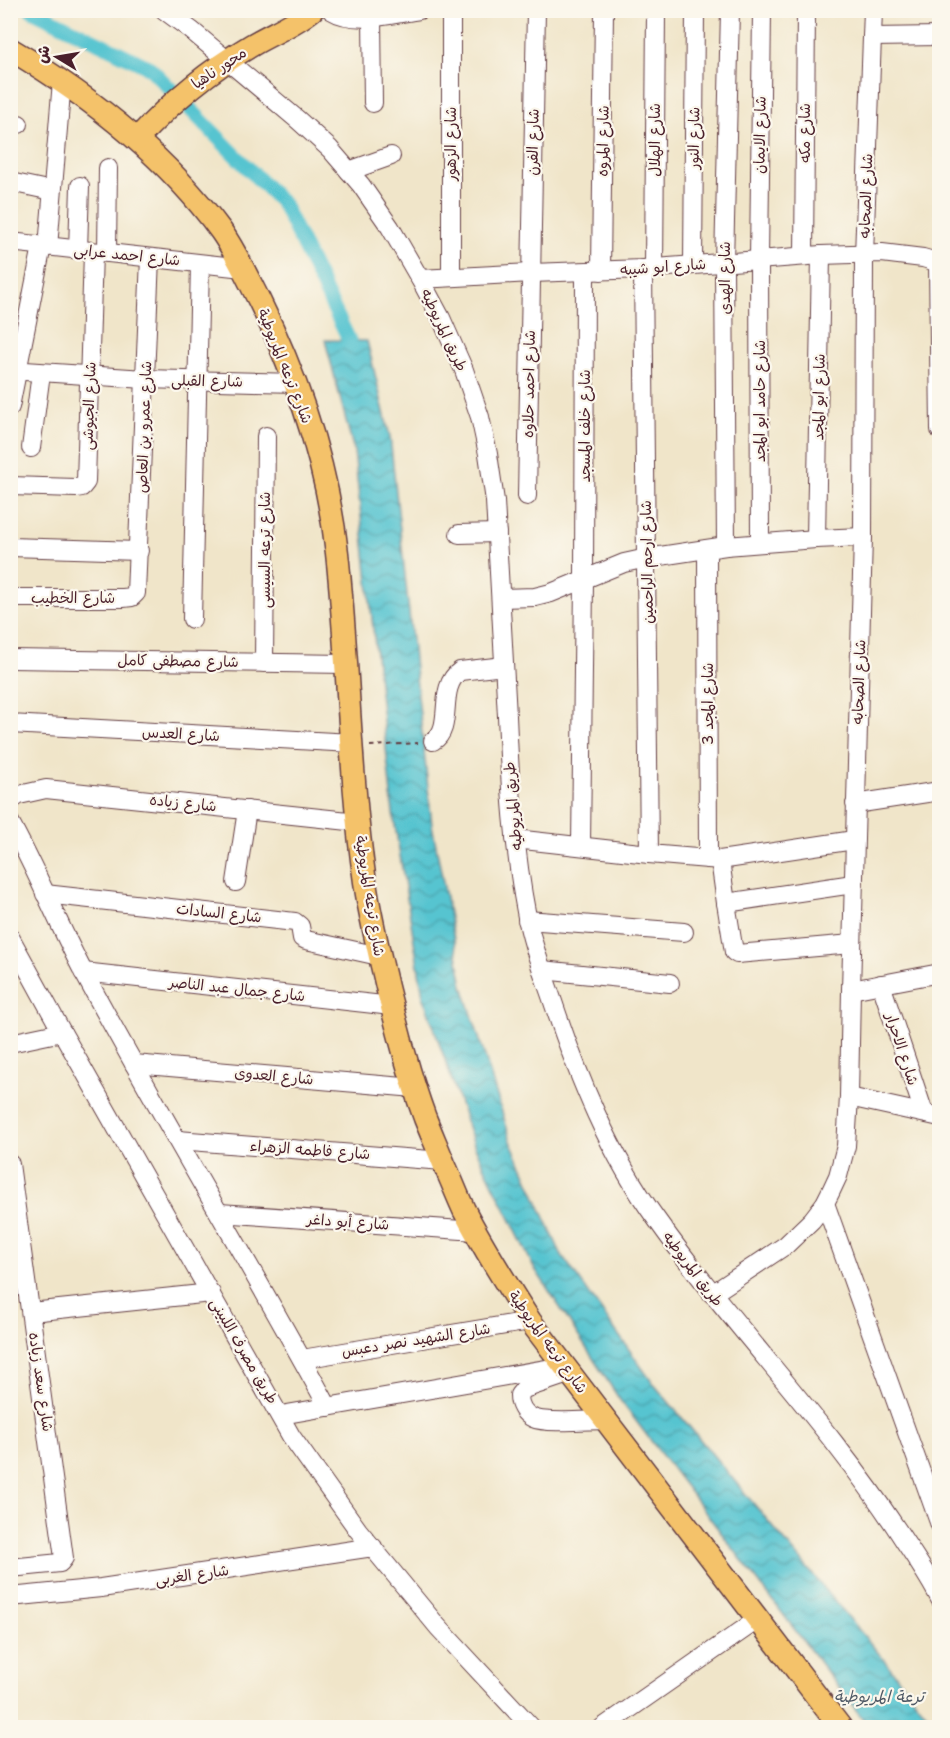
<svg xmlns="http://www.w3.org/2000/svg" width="950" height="1738" viewBox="0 0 950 1738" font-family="'Shantell Sans','Playpen Sans Arabic',sans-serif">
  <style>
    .water { fill: url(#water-waves); stroke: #50727e; stroke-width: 1.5 }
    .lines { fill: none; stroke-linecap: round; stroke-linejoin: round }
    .canal { stroke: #57c4d0; stroke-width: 15 }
    .minor-casing { stroke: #633d43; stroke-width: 20 }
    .major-casing { stroke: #633d43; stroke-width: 25 }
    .path { stroke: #633d43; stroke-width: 2; stroke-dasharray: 4.5 4.5; stroke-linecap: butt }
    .minor { stroke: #fff; stroke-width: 18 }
    .major { stroke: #f4c26a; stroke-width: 22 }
    .labels { text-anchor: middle; stroke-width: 4.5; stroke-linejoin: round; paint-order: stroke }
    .street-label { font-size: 15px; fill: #4a1f2b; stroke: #fbf7ec }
    .water-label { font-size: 16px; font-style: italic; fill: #4f5965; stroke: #fbf7ec }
  </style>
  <defs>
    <pattern id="water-waves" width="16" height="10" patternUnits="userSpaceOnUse" patternTransform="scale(1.5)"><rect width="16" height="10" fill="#57c4d0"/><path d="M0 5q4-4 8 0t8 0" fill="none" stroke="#4a9fa9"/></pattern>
  </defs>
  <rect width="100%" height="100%" fill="#fbf7ec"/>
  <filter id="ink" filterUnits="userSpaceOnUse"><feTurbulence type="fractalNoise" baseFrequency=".0167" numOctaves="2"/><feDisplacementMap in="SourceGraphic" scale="12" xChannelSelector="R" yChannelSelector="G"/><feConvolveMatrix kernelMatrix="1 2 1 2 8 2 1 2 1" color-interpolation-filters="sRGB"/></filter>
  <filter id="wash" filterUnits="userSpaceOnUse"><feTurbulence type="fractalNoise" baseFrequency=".008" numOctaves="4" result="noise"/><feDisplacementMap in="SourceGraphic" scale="24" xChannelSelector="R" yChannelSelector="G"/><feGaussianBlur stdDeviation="1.35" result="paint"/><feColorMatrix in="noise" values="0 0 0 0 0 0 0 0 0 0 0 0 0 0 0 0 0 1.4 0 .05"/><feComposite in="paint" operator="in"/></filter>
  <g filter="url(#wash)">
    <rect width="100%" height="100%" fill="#f0e5c9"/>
    <polygon class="water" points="325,340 367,341 390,437 432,825 463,986 511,1141 561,1254 652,1382 880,1655 937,1727 869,1727 620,1400 533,1266 475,1147 423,996 393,813 354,451"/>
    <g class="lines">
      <polyline class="canal" points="32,10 150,68 283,204 349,340"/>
    </g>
  </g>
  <g filter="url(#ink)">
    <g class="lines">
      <g class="minor-casing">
        <g id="minor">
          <path d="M164,10L191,30L298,120L330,149L361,185L390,227L420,279L441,318L464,370L480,417L488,454L495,501C499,573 503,644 507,716C510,783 514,851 527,917C532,945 543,973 552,999C578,1077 609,1154 657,1220C733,1327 826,1421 898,1531C912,1553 928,1575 940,1599"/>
          <path d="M331,10C355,25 392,14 419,10"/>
          <polyline points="372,17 373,103"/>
          <polyline points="872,37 940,36"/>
          <polyline points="10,124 19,124"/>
          <polyline points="349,171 391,156"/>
          <polyline points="10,182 52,191"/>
          <polyline points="10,242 243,268"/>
          <polyline points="48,247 62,81"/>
          <polyline points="78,250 80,186"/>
          <polyline points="107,253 108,168"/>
          <polyline points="804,256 806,10"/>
          <polyline points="938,263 940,430"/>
          <polyline points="693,265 695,10"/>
          <polyline points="643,269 649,854"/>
          <polyline points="654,269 656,10"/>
          <polyline points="601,271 604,10"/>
          <polyline points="451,277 451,10"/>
          <polyline points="420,279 531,273 643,269 821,255 882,253 923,258 940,263"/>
          <polyline points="10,370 145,379 296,383"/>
          <polyline points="10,407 42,246"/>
          <polyline points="31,448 41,373"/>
          <polyline points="10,486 76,488 82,487 86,482 93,252"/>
          <polyline points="527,496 536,10"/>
          <polyline points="459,534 497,533"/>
          <polyline points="816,539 821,255"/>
          <polyline points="760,543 759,260 762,10"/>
          <polyline points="726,546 724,263 730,10"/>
          <polyline points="10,547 139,551"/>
          <polyline points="707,549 708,859"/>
          <polyline points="10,598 123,598 132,597 136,593 150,258"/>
          <polyline points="501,598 535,597 551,593 624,563 647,558 726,546 816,539 863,537"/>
          <polyline points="192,619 200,264"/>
          <polyline points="10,659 346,664"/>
          <polyline points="264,663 266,436"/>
          <polyline points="10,724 352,743"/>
          <path d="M433,741C455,728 436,688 460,671L504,666"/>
          <polyline points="10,801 19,795 46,789 358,822"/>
          <polyline points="855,804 940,791"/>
          <path d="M10,822C37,871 58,924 84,973C162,1119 249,1261 328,1407"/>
          <polyline points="515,839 649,854 720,860 854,840"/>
          <polyline points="581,846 584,580 585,272"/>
          <polyline points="720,860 726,903 853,884"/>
          <polyline points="236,882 247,810"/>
          <polyline points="45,894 295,922 300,926 302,938 306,940 379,956"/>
          <polyline points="726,903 734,952 737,954 852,944"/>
          <polyline points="527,920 684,932"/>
          <polyline points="10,937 62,1032 291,1436 358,1530 438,1627 532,1728"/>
          <polyline points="542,970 670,983"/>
          <polyline points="83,972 392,1006"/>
          <polyline points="881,984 924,1113"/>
          <polyline points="851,990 940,973"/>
          <polyline points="10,1043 62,1032"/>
          <polyline points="134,1064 415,1088"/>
          <polyline points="849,1097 940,1117"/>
          <polyline points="178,1140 443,1161"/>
          <polyline points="10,1164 64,1558 60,1563 10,1568"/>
          <polyline points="825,1203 940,1525"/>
          <polyline points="220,1213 476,1231"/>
          <polyline points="712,1294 786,1245 812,1220 825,1203 831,1191 838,1176 846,1146 849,1097 851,990 863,537 864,255 873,10"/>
          <polyline points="31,1312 211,1293"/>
          <polyline points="302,1359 530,1321"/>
          <path d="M568,1374L524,1389L519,1395C519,1405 524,1414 533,1418C546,1424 589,1420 605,1420"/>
          <polyline points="281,1415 563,1366"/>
          <polyline points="10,1597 101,1588 373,1547"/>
          <polyline points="602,1728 757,1620"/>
        </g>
      </g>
      <g class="major-casing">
        <g id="major">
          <path d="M10,49C90,96 166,156 221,231C236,252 247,277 259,300C298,379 327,464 337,553C349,662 349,773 365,882C370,917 379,952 387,987C398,1031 409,1075 425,1118C431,1133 438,1149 444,1164C451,1179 457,1195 464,1210C484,1249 507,1285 530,1321L841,1728"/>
          <path d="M137,139C171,102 208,71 252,45C272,33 294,25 312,10"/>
        </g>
      </g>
      <polyline class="path" points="370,746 418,743"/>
      <use href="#minor" class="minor"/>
      <use href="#major" class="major"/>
    </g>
  </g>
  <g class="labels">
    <g class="street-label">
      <text transform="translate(219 68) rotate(-34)" y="5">محور ناهيا</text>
      <text transform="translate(805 133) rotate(-90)" y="5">شارع مكه</text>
      <text transform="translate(760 135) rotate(-89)" y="5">شارع الايمان</text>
      <text transform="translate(694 138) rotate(-89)" y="5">شارع النور</text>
      <text transform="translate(655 140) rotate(-90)" y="5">شارع الهلال</text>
      <text transform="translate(603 141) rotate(-89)" y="5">شارع المروه</text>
      <text transform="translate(533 142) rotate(-89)" y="5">شارع الفرن</text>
      <text transform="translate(451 144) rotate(-90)" y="5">شارع الزهور</text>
      <text transform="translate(866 196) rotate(-88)" y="5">شارع الصحابه</text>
      <text transform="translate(127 255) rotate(6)" y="5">شارع احمد عرابى</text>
      <text transform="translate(663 267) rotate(-4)" y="5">شارع ابو شيبه</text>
      <text transform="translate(725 278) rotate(-90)" y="5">شارع الهدى</text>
      <text transform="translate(444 330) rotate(65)" y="5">طريق المريوطيه</text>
      <text transform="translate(285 366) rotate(68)" y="5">شارع ترعه المريوطية</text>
      <text transform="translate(207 381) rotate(1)" y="5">شارع القبلى</text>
      <text transform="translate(529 384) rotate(-89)" y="5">شارع احمد حلاوه</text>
      <text transform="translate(819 397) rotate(-89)" y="5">شارع ابو المجد</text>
      <text transform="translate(760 401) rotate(-90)" y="5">شارع حامد ابو المجد</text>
      <text transform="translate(89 406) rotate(-88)" y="5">شارع الجيوشى</text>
      <text transform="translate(585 426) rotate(-90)" y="5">شارع خلف المسجد</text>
      <text transform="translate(144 427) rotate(-88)" y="5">شارع عمرو بن العاص</text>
      <text transform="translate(265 550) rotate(-90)" y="5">شارع ترعه السيسى</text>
      <text transform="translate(647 562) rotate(-91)" y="5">شارع ارحم الراحمين</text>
      <text x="73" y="603">شارع الخطيب</text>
      <text transform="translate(178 661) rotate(1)" y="5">شارع مصطفى كامل</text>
      <text transform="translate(859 682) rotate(-88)" y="5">شارع الصحابه</text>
      <text transform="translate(708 704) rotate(-90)" y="5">شارع المجد 3</text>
      <text transform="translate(181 734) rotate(3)" y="5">شارع العدس</text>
      <text transform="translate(183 803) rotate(6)" y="5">شارع زياده</text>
      <text transform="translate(513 806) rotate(-95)" y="5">طريق المريوطيه</text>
      <text transform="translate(370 896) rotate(81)" y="5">شارع ترعه المريوطية</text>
      <text transform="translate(219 913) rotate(6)" y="5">شارع السادات</text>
      <text transform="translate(237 989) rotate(6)" y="5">شارع جمال عبد الناصر</text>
      <text transform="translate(902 1049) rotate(72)" y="5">شارع الاحرار</text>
      <text transform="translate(274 1076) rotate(5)" y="5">شارع العدوى</text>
      <text transform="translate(310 1150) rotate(4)" y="5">شارع فاطمه الزهراء</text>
      <text transform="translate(348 1222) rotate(4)" y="5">شارع أبو داغر</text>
      <text transform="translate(693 1269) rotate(53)" y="5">طريق المريوطيه</text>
      <text transform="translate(416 1340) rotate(-9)" y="5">شارع الشهيد نصر دعبس</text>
      <text transform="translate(548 1342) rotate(54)" y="5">شارع ترعه المريوطية</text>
      <text transform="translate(244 1351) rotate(60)" y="5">طريق مصرف اللبينى</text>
      <text transform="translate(41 1382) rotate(82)" y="5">شارع سعد زياده</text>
      <text transform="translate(192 1575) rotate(-8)" y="5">شارع الغربى</text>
    </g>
    <g class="water-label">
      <text x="879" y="1702">ترعة المريوطية</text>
    </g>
  </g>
  <rect width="950" height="1738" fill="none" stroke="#fbf7ec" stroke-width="36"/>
  <g transform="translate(57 57) rotate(281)" stroke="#fbf7ec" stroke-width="4.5" paint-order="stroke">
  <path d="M0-4.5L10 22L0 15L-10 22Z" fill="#4a1f2b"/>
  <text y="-9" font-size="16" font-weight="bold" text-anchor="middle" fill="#4a1f2b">ش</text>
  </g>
</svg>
